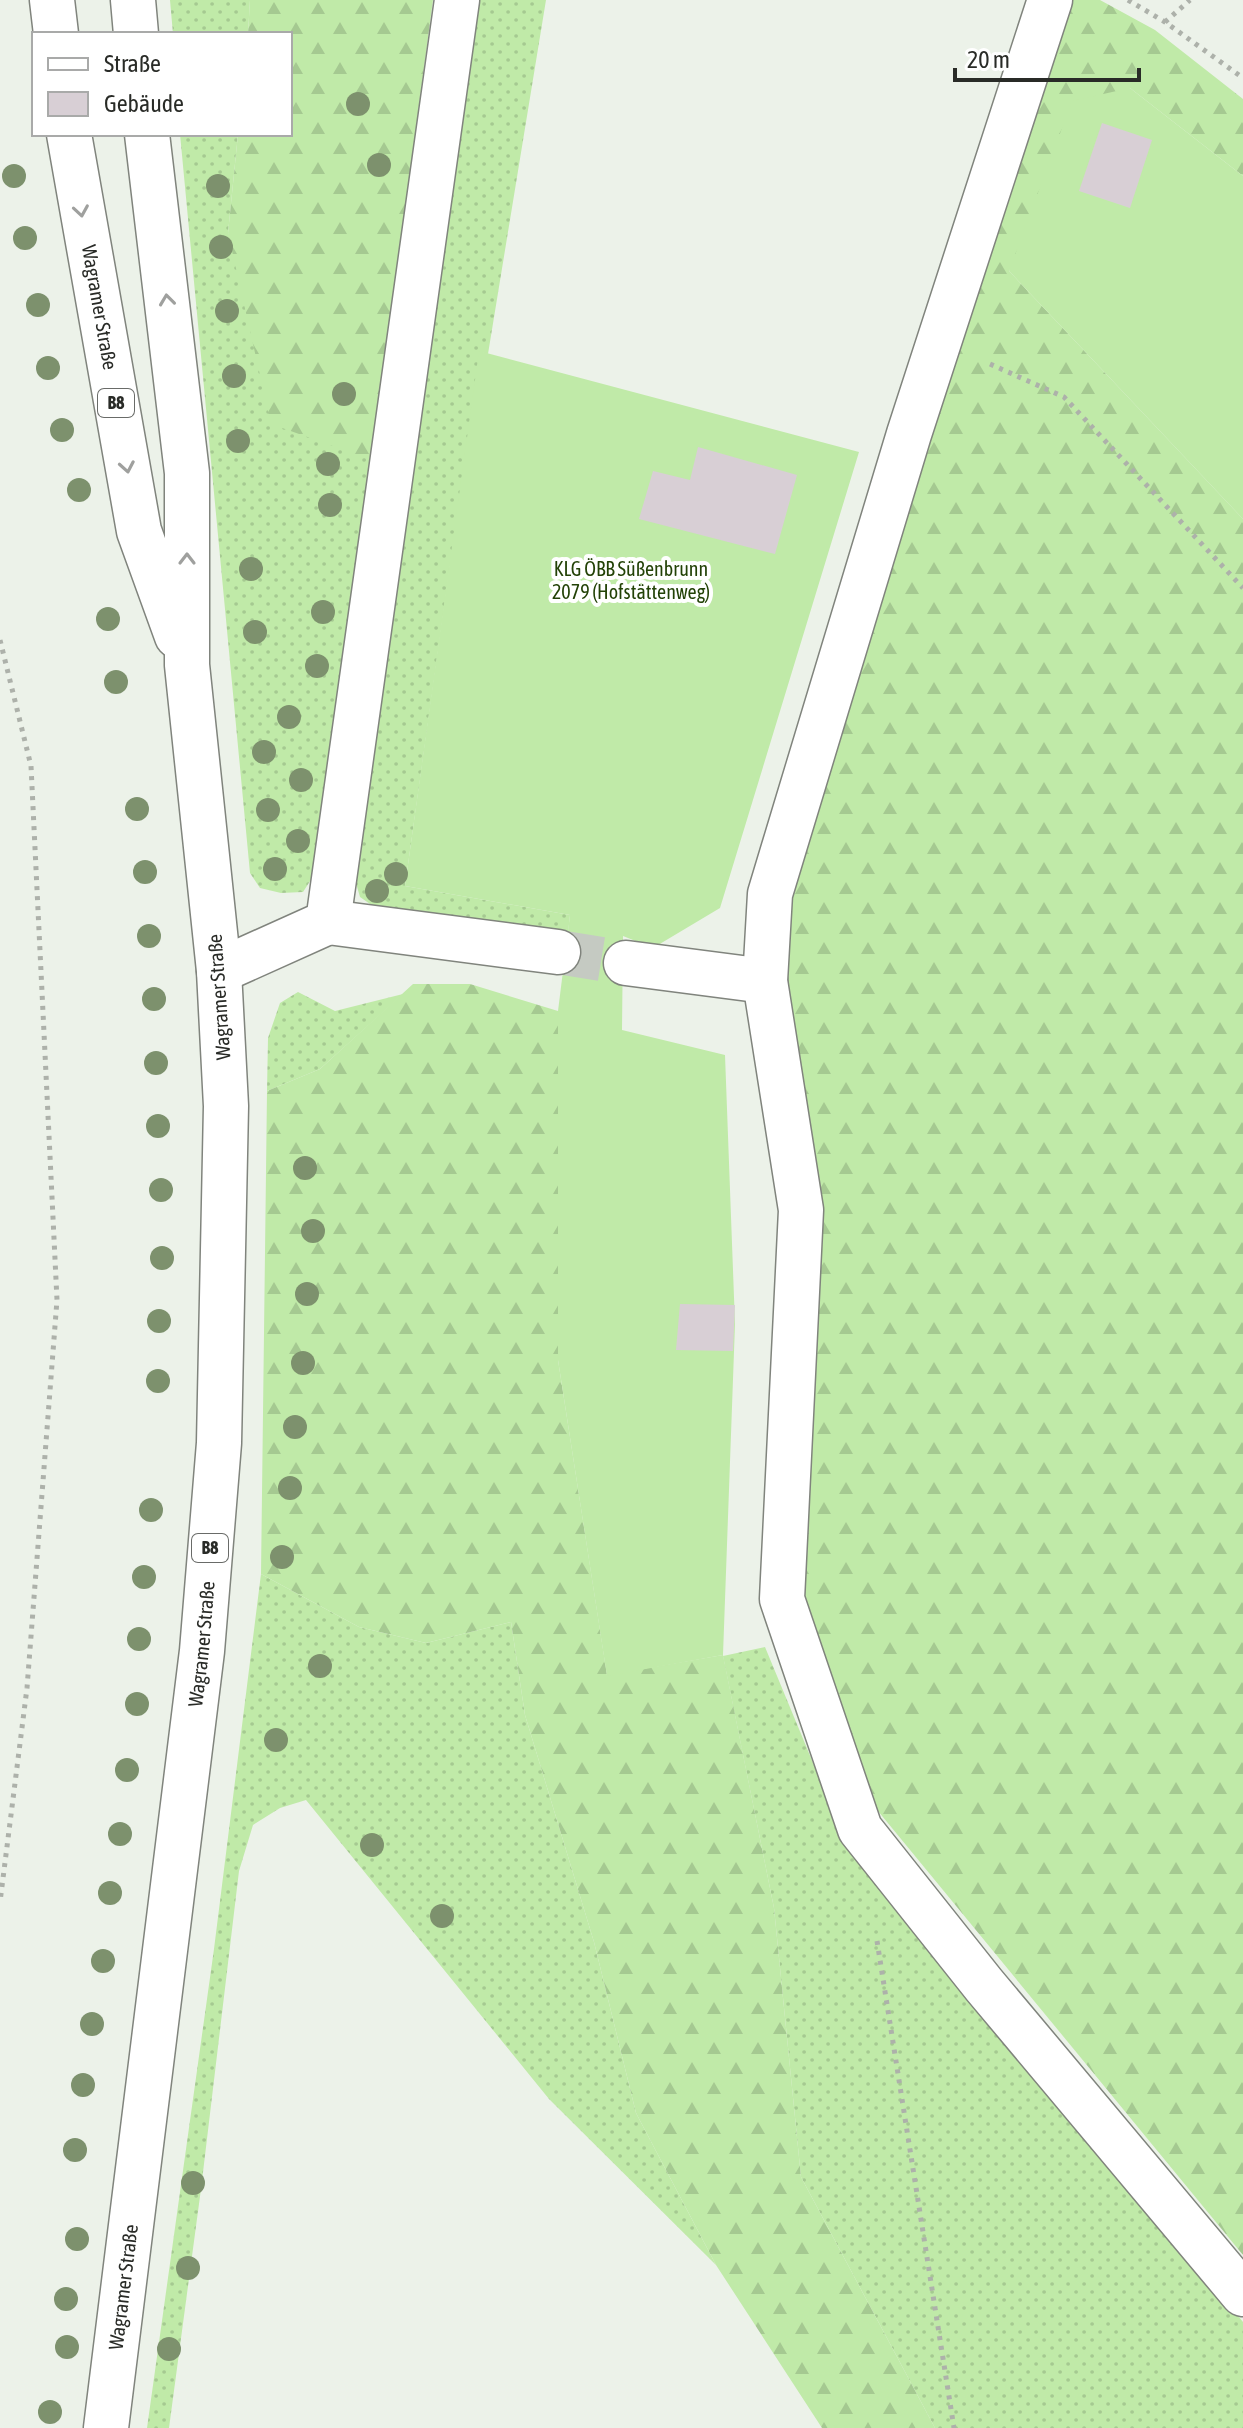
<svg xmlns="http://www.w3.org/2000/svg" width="1243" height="2428" viewBox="0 0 1243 2428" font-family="'Asap Condensed',sans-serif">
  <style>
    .grass { fill: url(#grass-dots) }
    .forest { fill: url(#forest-firs) }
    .garden { fill: #c0eaa8 }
    .building { fill: #d8cfd5 }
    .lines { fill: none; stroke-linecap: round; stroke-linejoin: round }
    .minor-tunnel { stroke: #c5cac2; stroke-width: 44; stroke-dasharray: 44 22; stroke-linecap: butt }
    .minor-casing { stroke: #80847d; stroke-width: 47 }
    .major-casing { stroke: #80847d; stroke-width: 47 }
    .path { stroke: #adb1aa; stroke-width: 5; stroke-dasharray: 4 6; stroke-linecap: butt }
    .minor { stroke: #fff; stroke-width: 44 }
    .major { stroke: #fff; stroke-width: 44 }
    .tree { fill: #7d916d }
    .oneway { stroke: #9fa09e }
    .labels { text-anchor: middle; stroke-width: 8; stroke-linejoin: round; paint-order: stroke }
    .shield { fill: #fff; stroke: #696b68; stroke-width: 2 }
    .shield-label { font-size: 18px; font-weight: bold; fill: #292b27 }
    .street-label { font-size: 20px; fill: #292b27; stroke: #fff }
    .park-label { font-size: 20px; fill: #234207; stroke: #fff }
  </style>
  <defs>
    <pattern id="grass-dots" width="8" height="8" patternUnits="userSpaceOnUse" patternTransform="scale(2)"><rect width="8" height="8" fill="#c0eaa8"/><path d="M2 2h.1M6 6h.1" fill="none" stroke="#a5c991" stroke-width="1.8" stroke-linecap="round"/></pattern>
    <pattern id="forest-firs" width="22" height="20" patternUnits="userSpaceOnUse" patternTransform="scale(2)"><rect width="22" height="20" fill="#c0eaa8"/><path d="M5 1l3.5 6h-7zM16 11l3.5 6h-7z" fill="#a5c991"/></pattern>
  </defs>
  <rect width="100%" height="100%" fill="#ecf2e9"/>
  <g class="grass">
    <polygon points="170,0 250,0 248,34 173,34"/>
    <polygon points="472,0 546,0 488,354 480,352 405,886 570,915 568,933 383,913 360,897 353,873"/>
    <polygon points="180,134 238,134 228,233 372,460 314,875 303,892 281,893 260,888 250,873"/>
    <polygon points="298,992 335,1011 403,994 320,1069 267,1091 268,1038 280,1003"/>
    <polygon points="261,1574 359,1627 426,1643 511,1622 525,1715 594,1942 636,2113 716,2265 549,2099 306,1800 280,1808 253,1825 239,1871 201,2189 169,2428 147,2428 214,1949"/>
    <polygon points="765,1647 840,1828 1243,2322 1243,2428 935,2428 801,2177 774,1908 723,1656"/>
  </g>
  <g class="forest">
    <polygon points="250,0 433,0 372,460 271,424 228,233 238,134 290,134 290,34 248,34"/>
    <polygon points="1065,0 1100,0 1155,30 1243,99 1243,176 1130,88 1009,271 1243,519 1243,2255 864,1794 798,1592 783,1024 784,923 857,639"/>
    <polygon points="413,984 470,984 558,1011 558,1360 607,1675 723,1655 774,1908 801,2177 935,2428 822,2428 716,2265 636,2113 594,1942 525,1715 511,1622 426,1643 359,1627 261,1574 267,1091 320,1069"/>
  </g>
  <g class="garden">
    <polygon points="1130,88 1243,176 1243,519 1009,271 1072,101"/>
    <polygon points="479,351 859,452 720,908 653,948 623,936 622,1030 725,1055 735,1324 723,1655 607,1676 558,1360 558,1011 570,915 405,886"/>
  </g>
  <g class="building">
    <polygon points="1102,123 1152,140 1130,208 1079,191"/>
    <polygon points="698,447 797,475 775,554 639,519 653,471 690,480"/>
    <polygon points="680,1304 735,1305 733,1351 676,1350"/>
  </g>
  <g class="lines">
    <polyline class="minor-tunnel" points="558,952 626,963"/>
    <g class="minor-casing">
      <g id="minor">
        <polyline points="1050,0 909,434 770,894 765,981 801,1210 782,1599 860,1829 984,1985 1243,2294"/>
        <polyline points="328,922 558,952"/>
        <polyline points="626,963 765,981"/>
        <polyline points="219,971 328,922 457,0"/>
      </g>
    </g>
    <g class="major-casing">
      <g id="major">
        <polyline points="52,0 56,34"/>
        <polyline points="133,0 136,34"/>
        <path id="s1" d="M69,134L139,531L177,636"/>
        <path id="s2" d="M106,2428L202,1651L219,1443L226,1106L219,971L187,665V473L147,134"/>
      </g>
    </g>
    <g class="path">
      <polyline points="1128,0 1165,22 1243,78"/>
      <polyline points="1165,22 1190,0"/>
      <polyline points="990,364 1064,397 1243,588"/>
      <polyline points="0,640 31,766 57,1300 27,1688 0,1902"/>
      <polyline points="877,1941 954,2428"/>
    </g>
    <use href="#minor" class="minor"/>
    <use href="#major" class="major"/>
  </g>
  <g class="tree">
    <circle cx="358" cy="104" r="12"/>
    <circle cx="379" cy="165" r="12"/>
    <circle cx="14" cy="176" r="12"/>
    <circle cx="218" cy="186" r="12"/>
    <circle cx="25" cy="238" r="12"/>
    <circle cx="221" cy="247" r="12"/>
    <circle cx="38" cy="305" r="12"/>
    <circle cx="227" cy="311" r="12"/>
    <circle cx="48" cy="368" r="12"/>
    <circle cx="234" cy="376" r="12"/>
    <circle cx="344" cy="394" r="12"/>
    <circle cx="62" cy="430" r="12"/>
    <circle cx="238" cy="441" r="12"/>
    <circle cx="328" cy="464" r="12"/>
    <circle cx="79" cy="490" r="12"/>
    <circle cx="330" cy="505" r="12"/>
    <circle cx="251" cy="569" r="12"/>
    <circle cx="323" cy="612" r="12"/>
    <circle cx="108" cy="619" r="12"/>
    <circle cx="255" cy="632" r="12"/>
    <circle cx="317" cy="666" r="12"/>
    <circle cx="116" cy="682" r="12"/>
    <circle cx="289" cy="717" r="12"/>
    <circle cx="264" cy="752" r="12"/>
    <circle cx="301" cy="780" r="12"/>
    <circle cx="137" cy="809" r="12"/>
    <circle cx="268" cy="810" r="12"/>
    <circle cx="298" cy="841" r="12"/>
    <circle cx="275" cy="869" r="12"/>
    <circle cx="145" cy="872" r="12"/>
    <circle cx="396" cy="874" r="12"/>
    <circle cx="377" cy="891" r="12"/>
    <circle cx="149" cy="936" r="12"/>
    <circle cx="154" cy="999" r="12"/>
    <circle cx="156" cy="1063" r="12"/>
    <circle cx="158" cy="1126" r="12"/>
    <circle cx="305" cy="1168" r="12"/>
    <circle cx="161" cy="1190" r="12"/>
    <circle cx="313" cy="1231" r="12"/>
    <circle cx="162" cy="1258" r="12"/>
    <circle cx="307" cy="1294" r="12"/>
    <circle cx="159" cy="1321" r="12"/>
    <circle cx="303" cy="1363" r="12"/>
    <circle cx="158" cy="1381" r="12"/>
    <circle cx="295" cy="1427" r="12"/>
    <circle cx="290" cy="1488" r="12"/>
    <circle cx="151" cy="1510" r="12"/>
    <circle cx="282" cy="1557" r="12"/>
    <circle cx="144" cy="1577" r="12"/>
    <circle cx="139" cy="1639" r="12"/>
    <circle cx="320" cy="1666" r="12"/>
    <circle cx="137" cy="1704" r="12"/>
    <circle cx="276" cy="1740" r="12"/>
    <circle cx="127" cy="1770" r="12"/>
    <circle cx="120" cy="1834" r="12"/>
    <circle cx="372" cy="1845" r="12"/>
    <circle cx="110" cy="1893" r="12"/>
    <circle cx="442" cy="1916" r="12"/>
    <circle cx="103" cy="1961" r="12"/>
    <circle cx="92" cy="2024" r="12"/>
    <circle cx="83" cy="2085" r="12"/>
    <circle cx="75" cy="2150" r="12"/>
    <circle cx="193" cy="2183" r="12"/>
    <circle cx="77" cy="2239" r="12"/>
    <circle cx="188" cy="2268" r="12"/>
    <circle cx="66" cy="2299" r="12"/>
    <circle cx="67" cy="2347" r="12"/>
    <circle cx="169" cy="2349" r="12"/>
    <circle cx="50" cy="2412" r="12"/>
  </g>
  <defs><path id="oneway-chevron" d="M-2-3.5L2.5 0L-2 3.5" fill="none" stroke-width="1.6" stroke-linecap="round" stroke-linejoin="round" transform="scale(2)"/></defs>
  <g class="oneway">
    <use href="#oneway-chevron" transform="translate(81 211) rotate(81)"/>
    <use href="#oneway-chevron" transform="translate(167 300) rotate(-97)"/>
    <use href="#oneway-chevron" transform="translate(127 467) rotate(80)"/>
    <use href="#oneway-chevron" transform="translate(187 559) rotate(-90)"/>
  </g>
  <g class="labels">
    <g class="shield">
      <rect x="98" y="389" width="36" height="28" rx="6"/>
      <rect x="192" y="1534" width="36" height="28" rx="6"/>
    </g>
    <g class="shield-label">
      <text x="116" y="409">B8</text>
      <text x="210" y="1554">B8</text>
    </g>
    <g class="street-label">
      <text dy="7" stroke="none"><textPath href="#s1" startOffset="176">Wagramer Straße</textPath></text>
      <text transform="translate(219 997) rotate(-94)" y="7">Wagramer Straße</text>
      <text dy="7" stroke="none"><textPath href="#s2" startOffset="790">Wagramer Straße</textPath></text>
      <text dy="7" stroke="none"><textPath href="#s2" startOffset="142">Wagramer Straße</textPath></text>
    </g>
    <g class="park-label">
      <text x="631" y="576">KLG ÖBB Süßenbrunn<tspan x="631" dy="23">2079 (Hofstättenweg)</tspan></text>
    </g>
  </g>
  <rect x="32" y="32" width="260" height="104" fill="#ffffff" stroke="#a9aaa9" stroke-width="2"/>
  <rect x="48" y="58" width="40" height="12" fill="#ffffff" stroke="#a9aaa9" stroke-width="2"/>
  <text x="104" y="72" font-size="24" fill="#292b27">Straße</text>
  <rect x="48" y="92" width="40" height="24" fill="#d8cfd5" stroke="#a9aaa9" stroke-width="2"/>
  <text x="104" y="112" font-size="24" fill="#292b27">Gebäude</text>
  <path d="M955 68v12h184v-12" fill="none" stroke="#292b27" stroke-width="4"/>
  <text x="967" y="68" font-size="24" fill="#292b27" stroke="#ffffff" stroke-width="6" paint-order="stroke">20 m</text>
</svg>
